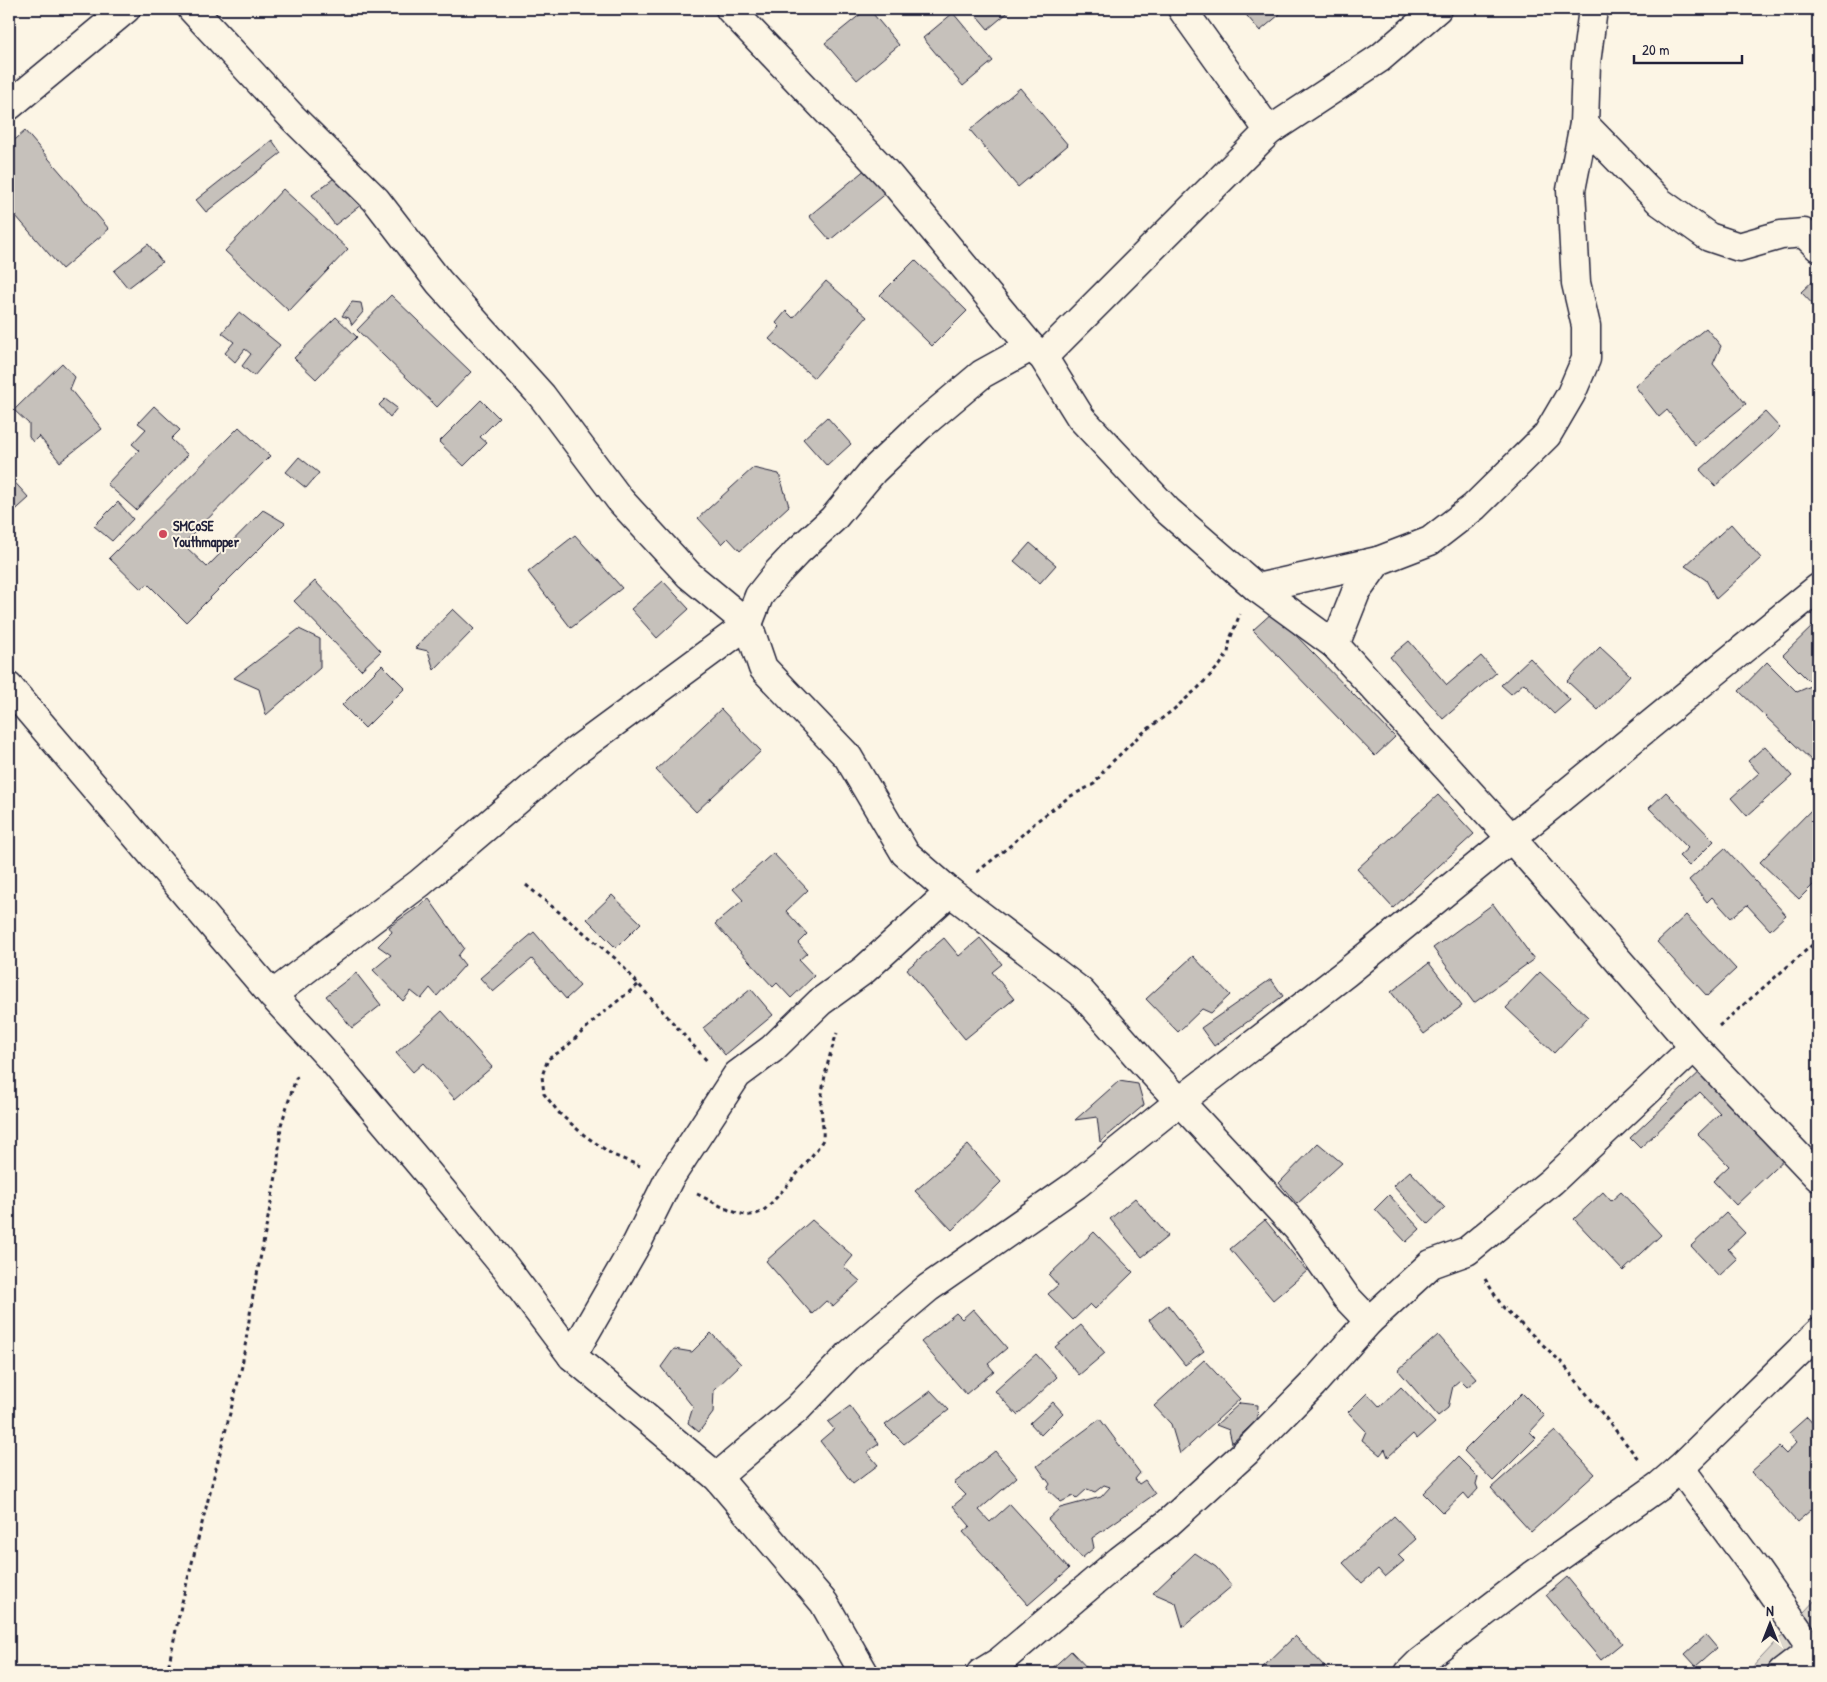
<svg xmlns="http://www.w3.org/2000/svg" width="1827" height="1682" viewBox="0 0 1827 1682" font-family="'Patrick Hand',sans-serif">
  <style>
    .green { fill: #dcd6cc; stroke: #7f7c84 }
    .building { fill: #c6c1bb; stroke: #22223b }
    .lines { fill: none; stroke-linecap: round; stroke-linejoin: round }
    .minor-casing { stroke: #22223b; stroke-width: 31 }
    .path { stroke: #22223b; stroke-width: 3; stroke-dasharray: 4 4; stroke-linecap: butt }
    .minor { stroke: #fcf5e5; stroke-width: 28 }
    .poi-dot { fill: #d1495b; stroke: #fcf5e5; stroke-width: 2 }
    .labels { text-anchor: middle; stroke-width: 4; stroke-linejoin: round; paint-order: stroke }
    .poi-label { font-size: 14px; font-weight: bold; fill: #22223b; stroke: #fcf5e5; text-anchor: start }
  </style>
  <rect width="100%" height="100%" fill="#fcf5e5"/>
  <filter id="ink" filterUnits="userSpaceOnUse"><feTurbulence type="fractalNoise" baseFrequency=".02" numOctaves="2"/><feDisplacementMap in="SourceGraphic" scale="10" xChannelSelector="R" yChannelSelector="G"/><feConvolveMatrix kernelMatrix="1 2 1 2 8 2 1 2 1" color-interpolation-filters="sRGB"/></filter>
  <g filter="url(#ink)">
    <polygon class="green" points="1818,1597 1818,1673 1747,1673"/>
    <g class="building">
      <polygon points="867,9 869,9 899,45 857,80 825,43"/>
      <polygon points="971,9 1012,9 988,29"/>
      <polygon points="1241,9 1286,9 1260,31"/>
      <polygon points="953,13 993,61 963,86 923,38"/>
      <polygon points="1020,88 1068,145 1018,187 970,130"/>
      <polygon points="25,131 109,229 62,269 9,208 9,145"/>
      <polygon points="272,140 281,153 206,212 196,200"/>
      <polygon points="867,168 888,192 830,240 809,216"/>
      <polygon points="342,172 366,201 335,225 312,195"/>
      <polygon points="283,189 348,249 289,311 225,251"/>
      <polygon points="148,244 162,262 128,288 114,271"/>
      <polygon points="915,260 967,311 932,346 880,295"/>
      <polygon points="1818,276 1818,310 1801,292"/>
      <polygon points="826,281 867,317 814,378 769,339 780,327 776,323 786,311 793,318"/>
      <polygon points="391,295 471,372 437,407 357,330"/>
      <polygon points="352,302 361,303 363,312 352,325 349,318 342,316"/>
      <polygon points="239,312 280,345 254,376 242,366 251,354 245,349 235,362 225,353 234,342 222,333"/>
      <polygon points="336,317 357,337 316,379 294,358"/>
      <polygon points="1706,328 1721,346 1713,364 1746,404 1695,445 1667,410 1659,417 1635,386"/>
      <polygon points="62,363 75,377 70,389 102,429 60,462 39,436 33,442 29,437 29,424 14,410"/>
      <polygon points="385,399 397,408 390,417 379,405"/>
      <polygon points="481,400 499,418 480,437 487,443 464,466 439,442"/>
      <polygon points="154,406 180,430 171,439 188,455 136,510 107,484 139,450 132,444 146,429 138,423"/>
      <polygon points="1765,412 1780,428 1715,486 1700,470"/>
      <polygon points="827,417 851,444 827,466 803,439"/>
      <polygon points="239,427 270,456 183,544 207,567 263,510 285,523 186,622 148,584 141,589 109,558"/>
      <polygon points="299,457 319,473 306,488 286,472"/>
      <polygon points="753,468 779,474 789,506 740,551 728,538 722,544 698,518"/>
      <polygon points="9,476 29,498 9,516"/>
      <polygon points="118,502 133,519 112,541 94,526"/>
      <polygon points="1731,524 1761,558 1716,599 1706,580 1685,566"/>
      <polygon points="575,535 622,588 571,628 528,572"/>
      <polygon points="1030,543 1056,565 1040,583 1014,561"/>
      <polygon points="315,581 381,651 361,670 294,601"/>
      <polygon points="663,581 689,609 657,638 631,609"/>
      <polygon points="453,609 474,629 434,670 428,651 415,648"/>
      <polygon points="1273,612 1395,737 1375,756 1253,630"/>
      <polygon points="1818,621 1818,672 1809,681 1783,655"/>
      <polygon points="299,629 320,639 320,668 266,715 259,689 234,678"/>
      <polygon points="1409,641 1447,685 1481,656 1496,673 1443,719 1390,657"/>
      <polygon points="1600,647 1630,675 1598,710 1567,681"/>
      <polygon points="1530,658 1570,700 1554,714 1524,683 1511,694 1501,685"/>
      <polygon points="1767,662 1797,692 1811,686 1818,677 1818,763 1816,765 1739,691"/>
      <polygon points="382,665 405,688 365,728 342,705"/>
      <polygon points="721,709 761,751 696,812 656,770"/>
      <polygon points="1765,746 1792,776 1747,816 1731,798 1759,773 1748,761"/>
      <polygon points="1666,792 1714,841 1689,866 1679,856 1688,848 1649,808"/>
      <polygon points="1438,795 1474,834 1393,908 1357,869"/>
      <polygon points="1818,803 1818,880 1799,899 1760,862"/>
      <polygon points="1725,848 1786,915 1770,930 1747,905 1731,918 1712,897 1707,902 1689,880"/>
      <polygon points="773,853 808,890 786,911 807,934 798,943 807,953 799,960 814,976 791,998 777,983 773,987 715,924 743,900 733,889"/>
      <polygon points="612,895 641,923 616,948 587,919"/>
      <polygon points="429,899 464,948 458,956 465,965 437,996 430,988 421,999 411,991 403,1001 373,970 391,955 378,946 392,932 389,927"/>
      <polygon points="1493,904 1534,959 1474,1003 1433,948"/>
      <polygon points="1686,915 1736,969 1707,996 1657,942"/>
      <polygon points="534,932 580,986 566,999 532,959 493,992 480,978"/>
      <polygon points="944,938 959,956 980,938 1002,964 992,972 1014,999 965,1039 907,969"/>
      <polygon points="1193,956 1230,995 1211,1013 1202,1009 1178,1032 1146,999"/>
      <polygon points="1429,963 1462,1006 1424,1034 1391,992"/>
      <polygon points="1540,972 1588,1017 1554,1053 1506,1008"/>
      <polygon points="356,973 381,1005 352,1028 326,996"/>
      <polygon points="1271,979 1283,996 1214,1046 1201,1028"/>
      <polygon points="751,989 773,1015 725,1055 703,1028"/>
      <polygon points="442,1011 492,1067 455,1099 423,1063 413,1072 396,1053"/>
      <polygon points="1704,1068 1789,1155 1736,1205 1713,1181 1729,1166 1698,1134 1720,1113 1700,1092 1640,1148 1630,1138"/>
      <polygon points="1119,1081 1138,1084 1144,1105 1100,1142 1097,1117 1075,1120"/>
      <polygon points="1318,1143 1342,1163 1297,1204 1279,1183"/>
      <polygon points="968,1145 1001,1182 952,1230 915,1191"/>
      <polygon points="1410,1171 1445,1208 1428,1224 1393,1186"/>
      <polygon points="1603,1192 1611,1201 1621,1192 1661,1235 1623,1271 1574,1219"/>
      <polygon points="1389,1195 1420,1229 1406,1242 1375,1209"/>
      <polygon points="1135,1198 1168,1236 1142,1257 1110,1219"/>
      <polygon points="1726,1213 1745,1233 1728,1249 1737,1259 1719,1276 1691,1246"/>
      <polygon points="812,1220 853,1256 844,1267 860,1281 833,1306 826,1301 812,1314 766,1261"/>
      <polygon points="1265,1220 1307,1271 1273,1300 1230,1249"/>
      <polygon points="1094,1232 1133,1272 1095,1309 1090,1304 1073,1320 1048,1294 1058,1285 1049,1275"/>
      <polygon points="1168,1305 1204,1351 1185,1365 1149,1320"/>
      <polygon points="973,1309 1007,1348 988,1364 994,1371 966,1394 921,1342 956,1313 962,1319"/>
      <polygon points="1081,1325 1105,1353 1079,1375 1055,1347"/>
      <polygon points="711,1333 741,1364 714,1390 713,1413 699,1432 688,1423 693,1407 661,1367 674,1349 692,1352"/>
      <polygon points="1438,1335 1477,1379 1467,1387 1460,1380 1453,1386 1448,1408 1438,1416 1398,1370"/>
      <polygon points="1036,1354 1057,1377 1017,1415 995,1391"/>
      <polygon points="1204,1360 1240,1399 1180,1454 1171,1424 1154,1406"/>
      <polygon points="1401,1387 1435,1423 1417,1439 1413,1434 1388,1457 1385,1449 1380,1455 1362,1440 1366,1431 1348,1412 1367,1393 1380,1407"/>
      <polygon points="931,1391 949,1410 904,1444 885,1425"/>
      <polygon points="1522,1393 1545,1416 1530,1432 1536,1438 1493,1481 1464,1451"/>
      <polygon points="1053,1402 1063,1413 1041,1435 1030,1423"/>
      <polygon points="1240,1403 1258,1405 1257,1420 1232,1443 1229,1430 1216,1425"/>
      <polygon points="850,1406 879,1444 867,1452 878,1465 853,1484 820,1441 834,1429 828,1422"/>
      <polygon points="1807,1417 1818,1429 1818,1504 1797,1522 1751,1472 1779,1447 1786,1454 1797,1442 1789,1433"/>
      <polygon points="1100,1419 1140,1473 1135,1479 1139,1484 1145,1480 1155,1494 1092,1538 1094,1548 1082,1558 1048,1519 1060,1508 1101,1497 1110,1487 1104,1485 1095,1492 1087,1489 1076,1499 1073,1496 1061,1502 1047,1489 1050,1484 1037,1466"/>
      <polygon points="1555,1431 1595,1474 1531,1532 1491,1488"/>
      <polygon points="995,1451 1017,1477 979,1510 990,1522 1010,1504 1069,1569 1028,1605 963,1532 970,1526 953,1506 966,1495 954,1483"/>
      <polygon points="1458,1457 1478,1477 1476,1484 1478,1489 1469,1499 1464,1493 1443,1513 1423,1493"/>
      <polygon points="1394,1516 1416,1539 1398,1555 1404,1561 1385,1577 1378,1569 1362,1583 1343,1563"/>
      <polygon points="1195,1553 1216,1567 1232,1586 1183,1627 1176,1603 1153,1593"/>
      <polygon points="1567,1577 1622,1643 1601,1660 1546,1595"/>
      <polygon points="1706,1635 1717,1648 1696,1666 1685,1654"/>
      <polygon points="1295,1636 1331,1673 1267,1673 1262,1668"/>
      <polygon points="1071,1651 1092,1673 1047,1673"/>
    </g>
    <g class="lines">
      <g class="minor-casing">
        <g id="minor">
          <polyline points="192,9 293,118 376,200 439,282 542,396 620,500 689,575 748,624 763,668 848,757 905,853 950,892 1081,992 1140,1059 1298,1229 1346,1297 1369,1321 1313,1384 1245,1453 1167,1524 1120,1560 999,1662 981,1673"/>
          <polyline points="730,9 889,176 1031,347 1043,357 1081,418 1168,511 1257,588 1335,645 1512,839 1694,1047 1818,1177"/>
          <polyline points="1182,9 1269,131"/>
          <polyline points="9,106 126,9"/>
          <polyline points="1584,124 1660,202 1709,237 1739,247 1781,235 1804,233 1818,247"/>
          <polyline points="1043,357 1269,131 1380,58 1437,9"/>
          <polyline points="1257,588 1378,561"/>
          <polyline points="1335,645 1356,592 1378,561 1430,541 1474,507 1547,435 1571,394 1586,359 1586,326 1576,283 1571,190 1584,124 1586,63 1593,9"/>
          <polyline points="9,687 272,995 334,1062 426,1171 505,1267 572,1356 717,1477 824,1603 864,1673"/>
          <polyline points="272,995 420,883 573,753 748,624 759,596 778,572 797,552 833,519 873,471 919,427 982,374 1031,347"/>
          <polyline points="1369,1321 1431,1264 1467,1251 1552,1181 1694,1047"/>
          <polyline points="572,1356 637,1243 669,1179 737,1075 772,1049 820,1002 864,970 950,892"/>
          <polyline points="1680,1468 1754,1567 1812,1650 1818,1655"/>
          <polyline points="717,1477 797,1409 850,1354 928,1288 1076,1185 1179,1102 1346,973 1818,588"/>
          <polyline points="1409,1673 1420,1662 1532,1576 1659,1486 1680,1468 1818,1333"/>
          <polyline points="1782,1673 1812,1650"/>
        </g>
      </g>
      <g class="path">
        <polyline points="977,872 1011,845 1037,821 1069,797 1094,784 1107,767 1140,735 1173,710 1198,688 1220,665 1228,653 1230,639 1240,614"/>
        <polyline points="526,885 616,959 708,1062"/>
        <polyline points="638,985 600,1015 564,1049 548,1059 542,1076 544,1094 560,1114 584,1135 613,1155 640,1166"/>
        <polyline points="1719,1026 1818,940"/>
        <path d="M697,1194C712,1201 730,1213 747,1215C751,1216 761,1213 764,1210C773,1203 822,1146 823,1139C824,1128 821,1115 821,1104C823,1079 829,1056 837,1033"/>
        <polyline points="1485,1279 1502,1306 1563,1364 1639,1460"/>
        <polyline points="167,1673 181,1606 242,1366 252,1301 277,1171 281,1125 296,1078 301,1075"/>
      </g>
      <use href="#minor" class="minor"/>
    </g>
  </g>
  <circle class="poi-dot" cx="163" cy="534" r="5"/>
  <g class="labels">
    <g class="poi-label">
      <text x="173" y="531">SMCoSE<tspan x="173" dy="16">Youthmapper</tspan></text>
    </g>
  </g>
  <rect width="1827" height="1682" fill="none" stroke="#fcf5e5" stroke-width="30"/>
  <rect x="15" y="15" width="1797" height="1652" fill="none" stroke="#22223b" stroke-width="2" filter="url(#ink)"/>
  <g transform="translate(1770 1624)" stroke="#fcf5e5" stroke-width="4" paint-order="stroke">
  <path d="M0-4L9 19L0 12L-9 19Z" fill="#22223b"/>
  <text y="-8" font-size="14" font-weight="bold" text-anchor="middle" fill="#22223b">N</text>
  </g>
  <path d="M1634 55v8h108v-8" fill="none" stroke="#22223b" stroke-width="2.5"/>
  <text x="1642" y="55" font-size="15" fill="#22223b" stroke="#fcf5e5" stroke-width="4" paint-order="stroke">20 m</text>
</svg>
